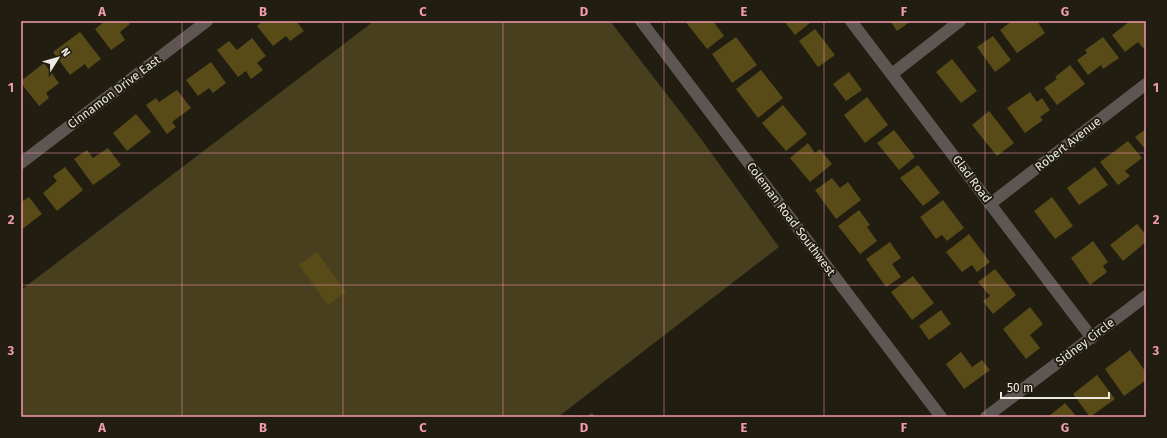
<svg xmlns="http://www.w3.org/2000/svg" width="1167" height="438" viewBox="0 0 1167 438" font-family="'Fira Sans',sans-serif">
  <style>
    .green { fill: #483f1e }
    .building { fill: #594b18 }
    .lines { fill: none; stroke-linecap: round; stroke-linejoin: round }
    .minor { stroke: #5d5653; stroke-width: 12 }
    .grid { fill: none; stroke: #f19ab0; stroke-width: 1; stroke-opacity: 0.55 }
    .labels { text-anchor: middle; stroke-width: 4; stroke-linejoin: round; paint-order: stroke }
    .street-label { font-size: 12px; fill: #eceae1; stroke: #211d10 }
    .neatline { fill: none; stroke: #f19ab0; stroke-width: 1.5 }
    .grid-label { font-size: 13px; text-anchor: middle; font-weight: bold; fill: #f19ab0 }
  </style>
  <rect width="100%" height="100%" fill="#211d10"/>
  <polygon class="green" points="374,21 610,21 699,136 779,247 558,417 21,417 21,290"/>
  <g class="building">
    <polygon points="103,21 127,21 130,24 120,32 125,40 111,50 95,29 104,22"/>
    <polygon points="263,21 296,21 304,31 290,41 286,36 273,46 257,26"/>
    <polygon points="685,21 713,21 724,36 707,49"/>
    <polygon points="784,21 810,21 811,22 795,35"/>
    <polygon points="890,21 911,21 897,31"/>
    <polygon points="1012,21 1037,21 1045,33 1017,53 1000,30"/>
    <polygon points="1130,21 1142,21 1146,26 1146,46 1143,48 1138,42 1125,52 1112,35"/>
    <polygon points="815,29 835,55 818,67 799,41"/>
    <polygon points="80,32 101,59 88,69 85,64 70,75 53,52"/>
    <polygon points="993,36 1011,60 995,72 977,47"/>
    <polygon points="736,37 757,65 732,83 712,54"/>
    <polygon points="1103,37 1119,58 1103,69 1101,65 1088,75 1077,60 1087,53 1085,50"/>
    <polygon points="252,38 266,56 257,63 263,70 251,79 246,71 238,77 217,50 229,41 237,50"/>
    <polygon points="952,59 977,91 961,103 936,72"/>
    <polygon points="211,62 226,83 213,93 209,88 198,96 186,80"/>
    <polygon points="44,63 59,83 46,93 49,98 39,106 21,83 21,81"/>
    <polygon points="1070,65 1085,84 1057,105 1044,88 1057,79 1055,77"/>
    <polygon points="761,70 783,98 758,118 736,89"/>
    <polygon points="849,72 862,90 846,101 833,84"/>
    <polygon points="177,90 191,108 172,122 176,127 167,134 146,105 156,98 159,102"/>
    <polygon points="1030,92 1037,102 1042,98 1050,110 1040,117 1043,120 1025,133 1007,108"/>
    <polygon points="867,97 888,125 865,143 844,115"/>
    <polygon points="783,105 807,134 786,151 762,123"/>
    <polygon points="989,111 1014,143 997,156 972,125"/>
    <polygon points="136,114 151,132 127,151 113,133"/>
    <polygon points="1146,129 1146,150 1135,137"/>
    <polygon points="894,130 915,157 899,170 877,143"/>
    <polygon points="1128,141 1142,158 1125,171 1130,176 1118,185 1100,162"/>
    <polygon points="808,143 815,153 820,149 832,164 810,182 790,158"/>
    <polygon points="108,148 121,165 93,185 74,159 87,150 93,158"/>
    <polygon points="918,165 940,193 923,206 900,178"/>
    <polygon points="65,167 83,190 57,211 43,193 57,181 53,176"/>
    <polygon points="1095,167 1108,185 1079,205 1067,188"/>
    <polygon points="832,178 840,188 848,182 861,200 836,219 815,190"/>
    <polygon points="29,197 42,214 21,230 21,202"/>
    <polygon points="1052,197 1073,226 1055,239 1034,211"/>
    <polygon points="943,200 964,228 947,241 942,235 936,239 920,217"/>
    <polygon points="859,210 870,225 867,227 877,241 860,254 838,226"/>
    <polygon points="1137,224 1146,235 1146,242 1123,261 1110,245"/>
    <polygon points="969,234 990,262 977,272 972,265 962,272 946,252"/>
    <polygon points="1093,241 1108,262 1103,266 1107,272 1090,285 1071,258"/>
    <polygon points="890,242 901,258 892,264 901,277 886,287 866,259"/>
    <polygon points="317,252 346,292 328,305 299,265"/>
    <polygon points="995,269 1016,295 993,314 983,301 990,296 978,282"/>
    <polygon points="913,276 934,303 912,320 891,292"/>
    <polygon points="1030,307 1043,324 1030,335 1040,348 1026,359 1003,329"/>
    <polygon points="941,310 951,324 929,340 919,326"/>
    <polygon points="1130,350 1146,372 1146,380 1124,396 1105,369"/>
    <polygon points="961,352 972,367 982,360 990,370 964,389 946,364"/>
    <polygon points="1097,375 1115,399 1090,417 1073,394"/>
    <polygon points="1065,403 1077,417 1048,417"/>
    <polygon points="592,413 595,417 586,417"/>
  </g>
  <g class="lines">
    <g class="minor">
      <polyline points="641,21 941,417"/>
      <polyline points="851,21 1092,338"/>
      <polyline points="892,74 960,21"/>
      <polyline points="21,163 207,21"/>
      <polyline points="990,204 1146,84"/>
      <polyline points="986,417 1146,296"/>
    </g>
  </g>
  <path class="grid" d="M182,21V417M343,21V417M503,21V417M664,21V417M824,21V417M985,21V417M21,153H1146M21,285H1146"/>
  <g class="labels">
    <g class="street-label">
      <text transform="translate(114 92) rotate(-37)" y="4">Cinnamon Drive East</text>
      <text transform="translate(1068 144) rotate(-38)" y="4">Robert Avenue</text>
      <text transform="translate(972 179) rotate(53)" y="4">Glad Road</text>
      <text transform="translate(791 219) rotate(53)" y="4">Coleman Road Southwest</text>
      <text transform="translate(1085 342) rotate(-37)" y="4">Sidney Circle</text>
    </g>
  </g>
  <rect width="1167" height="438" fill="none" stroke="#211d10" stroke-width="44"/>
  <g transform="translate(58 58) rotate(53)" stroke="#211d10" stroke-width="3" paint-order="stroke">
  <path d="M0-3L7 15L0 10L-7 15Z" fill="#eceae1"/>
  <text y="-6" font-size="11" font-weight="bold" text-anchor="middle" fill="#eceae1">N</text>
  </g>
  <path d="M1001 392v6h108v-6" fill="none" stroke="#eceae1" stroke-width="2"/>
  <text x="1007" y="392" font-size="12" fill="#eceae1" stroke="#211d10" stroke-width="3" paint-order="stroke">50 m</text>
  <rect x="22" y="22" width="1123" height="394" class="neatline"/>
  <g class="grid-label">
    <text x="102" y="16">A</text>
    <text x="263" y="16">B</text>
    <text x="423" y="16">C</text>
    <text x="584" y="16">D</text>
    <text x="744" y="16">E</text>
    <text x="904" y="16">F</text>
    <text x="1065" y="16">G</text>
    <text x="11" y="92">1</text>
    <text x="1156" y="92">1</text>
    <text x="11" y="224">2</text>
    <text x="1156" y="224">2</text>
    <text x="11" y="355">3</text>
    <text x="1156" y="355">3</text>
    <text x="102" y="432">A</text>
    <text x="263" y="432">B</text>
    <text x="423" y="432">C</text>
    <text x="584" y="432">D</text>
    <text x="744" y="432">E</text>
    <text x="904" y="432">F</text>
    <text x="1065" y="432">G</text>
  </g>
</svg>
